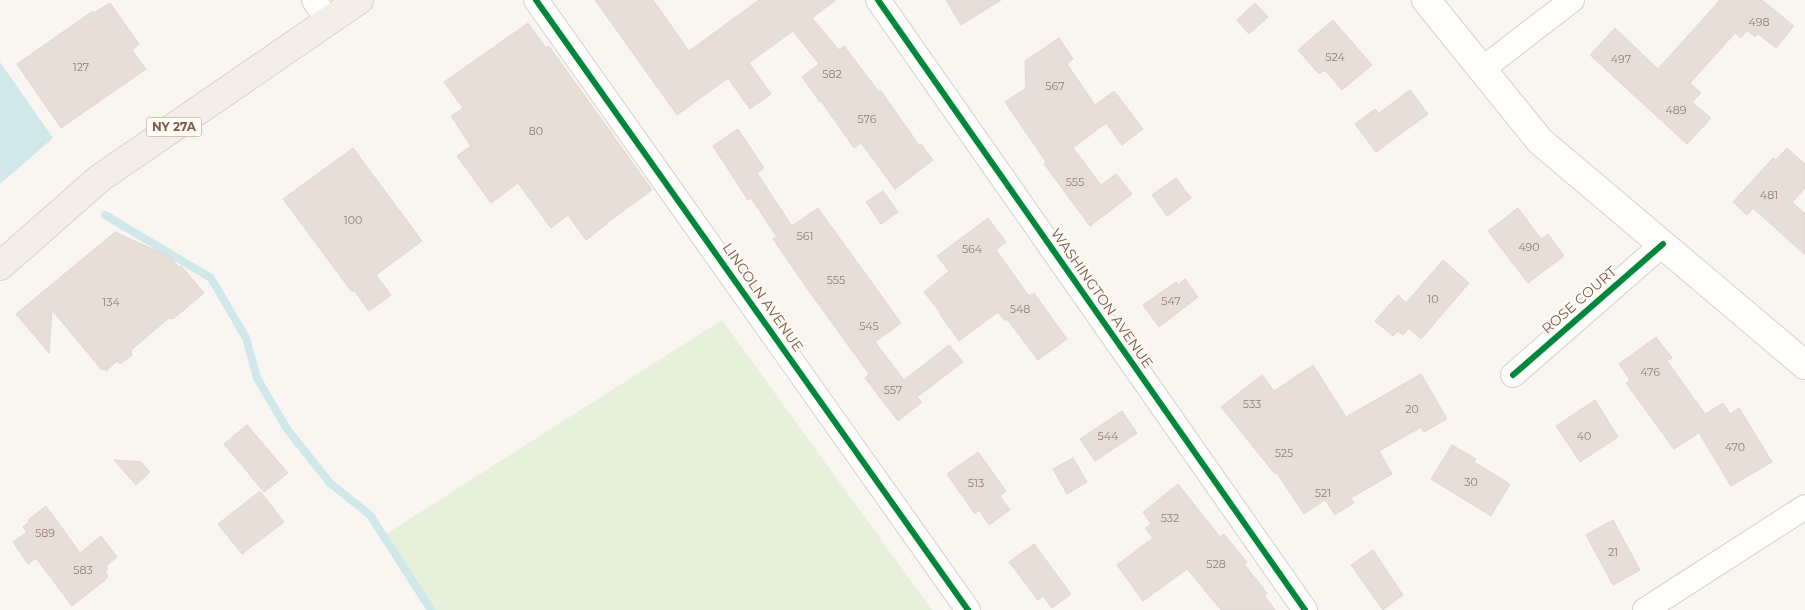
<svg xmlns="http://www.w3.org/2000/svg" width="1805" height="610" viewBox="0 0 1805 610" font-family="Montserrat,sans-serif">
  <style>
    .green { fill: #e7f0db }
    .water { fill: #d0e8ea }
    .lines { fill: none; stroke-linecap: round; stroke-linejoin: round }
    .stream { stroke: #d0e8ea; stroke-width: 8 }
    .building { fill: #e6ded7; stroke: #e2d8d2 }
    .street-casing { stroke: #d7d1cb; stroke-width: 26 }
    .secondary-casing { stroke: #d9d2cb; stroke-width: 30 }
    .primary-casing { stroke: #dad1cc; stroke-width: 30 }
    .street { stroke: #fefefd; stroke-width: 24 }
    .secondary { stroke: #fefefd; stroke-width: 28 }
    .primary { stroke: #f3eee8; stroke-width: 28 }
    .cycleway-casing { stroke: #fffaf3; stroke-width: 9 }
    .cycleway { stroke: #00873e; stroke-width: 6 }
    .labels { text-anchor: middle; stroke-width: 4.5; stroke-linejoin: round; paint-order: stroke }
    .number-label { font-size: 11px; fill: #977e72 }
    .shield { fill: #fffaf3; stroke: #a28b7f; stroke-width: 1 }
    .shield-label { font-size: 12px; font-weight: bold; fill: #7a5c4d }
    .street-label { font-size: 14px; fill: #7a5c4d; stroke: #fffaf3 }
  </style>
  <rect width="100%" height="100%" fill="#f9f5f0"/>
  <polygon class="green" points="722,320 932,610 431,610 383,536"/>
  <polygon class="water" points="0,62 53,138 0,184"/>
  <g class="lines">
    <polyline class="stream" points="105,215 211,278 246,338 257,378 287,429 330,483 370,515 431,610"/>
  </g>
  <g class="building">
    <polygon points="595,0 653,0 689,51 759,0 836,0 812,18 839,50 844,46 879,92 881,91 919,145 921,144 933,160 895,189 861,143 854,148 821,101 820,102 802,77 819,64 793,31 749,63 771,94 750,109 728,78 677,115"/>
    <polygon points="946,0 1001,0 961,25"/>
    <polygon points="1720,0 1762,0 1794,26 1776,48 1758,34 1755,37 1747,30 1741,38 1735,33 1690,83 1701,93 1692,102 1711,118 1687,144 1590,55 1615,28 1658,69"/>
    <polygon points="110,3 139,44 132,50 146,69 61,128 17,64 93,11 94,13"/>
    <polygon points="1255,3 1268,17 1249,34 1237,20"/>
    <polygon points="1333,20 1372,65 1342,90 1325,70 1319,74 1298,50"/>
    <polygon points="528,23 546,48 549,46 652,190 608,222 608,223 586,240 568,215 551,228 518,183 491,203 457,156 471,146 451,116 463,108 444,82"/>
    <polygon points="1059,38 1073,59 1067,64 1095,105 1114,91 1143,129 1122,145 1106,123 1073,148 1101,185 1116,174 1132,194 1090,226 1044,164 1046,162 1005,102 1026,88 1025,61"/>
    <polygon points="1410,90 1428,114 1376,152 1355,124 1375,109 1379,113"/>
    <polygon points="738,129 764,168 757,173 792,226 818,208 901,323 875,342 904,380 949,345 963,362 917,397 922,402 898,421 865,378 869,374 806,287 773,239 777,237 751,198 748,200 713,146"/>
    <polygon points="353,148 422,241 376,275 391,295 369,311 354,290 352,292 283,199"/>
    <polygon points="1787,148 1805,164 1805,188 1792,202 1805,214 1805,255 1753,208 1747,215 1733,202 1773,158 1776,160"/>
    <polygon points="1176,178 1191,198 1167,216 1152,195"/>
    <polygon points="883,191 898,212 881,224 866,202"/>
    <polygon points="1518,208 1541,239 1548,234 1564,256 1528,283 1488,231"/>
    <polygon points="988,218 1006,242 996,250 1029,296 1034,293 1067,339 1038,360 1007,319 1005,321 998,312 959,341 939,313 940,312 924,292 949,271 937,256"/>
    <polygon points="115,232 170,257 179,267 181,266 204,293 173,319 169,318 131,350 132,355 120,364 117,361 106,371 104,369 102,370 52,310 49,353 16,314"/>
    <polygon points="1443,260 1469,283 1421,339 1409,328 1403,335 1398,331 1393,336 1375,321 1398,295 1406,303"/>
    <polygon points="1185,279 1198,297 1159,327 1143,305 1176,282 1178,285"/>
    <polygon points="1656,337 1672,358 1667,361 1705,414 1723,403 1730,414 1739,408 1772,462 1731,486 1699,433 1674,449 1626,383 1630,380 1619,364"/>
    <polygon points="1313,365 1346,417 1421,374 1447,419 1424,432 1421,427 1379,451 1392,474 1351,498 1354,503 1335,515 1325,500 1304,514 1277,473 1275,474 1221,407 1262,375 1274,391"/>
    <polygon points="1595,400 1618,437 1580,462 1556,426"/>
    <polygon points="1122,411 1137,433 1095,461 1080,439"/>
    <polygon points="247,425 288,473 264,492 224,444"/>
    <polygon points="1452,445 1476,459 1474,462 1510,484 1491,516 1431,479"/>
    <polygon points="978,452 1006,491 1000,496 1010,510 989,525 979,510 975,514 947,474"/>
    <polygon points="1073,458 1087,482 1067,494 1053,469"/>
    <polygon points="114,460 141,462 150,472 136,485"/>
    <polygon points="1178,484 1220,537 1224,534 1247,562 1244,564 1267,593 1264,595 1275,610 1221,610 1187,569 1143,601 1117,565 1153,538 1145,528 1151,524 1143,512"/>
    <polygon points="260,491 284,522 242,554 218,524"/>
    <polygon points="46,506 80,553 101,536 117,557 106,566 108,569 105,571 108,576 105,580 72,606 36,558 28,564 13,542 27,532 23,527 29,522 28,520"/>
    <polygon points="1613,520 1640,570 1613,585 1586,535"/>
    <polygon points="1034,544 1071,594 1052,608 1043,596 1038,600 1009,562"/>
    <polygon points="1373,550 1403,595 1383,610 1351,565"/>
  </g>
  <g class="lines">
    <g class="street-casing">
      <g id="street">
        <polyline points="314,0 328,21"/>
        <polyline points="536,0 968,610"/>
        <polyline points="878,0 1305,610"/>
        <polyline points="1481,70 1572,0"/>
        <polyline points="1513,375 1663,244"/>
        <polyline points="1645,610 1805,507"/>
      </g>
    </g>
    <g class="secondary-casing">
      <polyline id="secondary" points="1426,0 1540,141 1805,365"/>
    </g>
    <g class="primary-casing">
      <polyline id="primary" points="0,266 100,178 359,0"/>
    </g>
    <use href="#street" class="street"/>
    <use href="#secondary" class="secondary"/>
    <use href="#primary" class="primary"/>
    <g class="cycleway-casing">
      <g id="cycleway">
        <polyline points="536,0 968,610"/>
        <polyline points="878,0 1305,610"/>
        <polyline points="1513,375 1663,244"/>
      </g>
    </g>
    <use href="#cycleway" class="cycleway"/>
  </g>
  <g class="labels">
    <g class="number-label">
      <text x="1759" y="26">498</text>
      <text x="1335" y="61">524</text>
      <text x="1621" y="63">497</text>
      <text x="81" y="71">127</text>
      <text x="832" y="78">582</text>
      <text x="1055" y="90">567</text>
      <text x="1676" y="114">489</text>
      <text x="867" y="123">576</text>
      <text x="536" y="135">80</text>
      <text x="1075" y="186">555</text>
      <text x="1769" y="199">481</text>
      <text x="353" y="224">100</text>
      <text x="805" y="240">561</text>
      <text x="1529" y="251">490</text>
      <text x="972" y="253">564</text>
      <text x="836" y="284">555</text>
      <text x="1433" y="303">10</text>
      <text x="1171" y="305">547</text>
      <text x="111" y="306">134</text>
      <text x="1020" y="313">548</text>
      <text x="869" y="330">545</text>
      <text x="1650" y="376">476</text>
      <text x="893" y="394">557</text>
      <text x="1252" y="408">533</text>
      <text x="1412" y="413">20</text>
      <text x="1108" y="440">544</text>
      <text x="1584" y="440">40</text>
      <text x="1735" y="451">470</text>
      <text x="1284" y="457">525</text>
      <text x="1471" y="486">30</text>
      <text x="976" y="487">513</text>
      <text x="1323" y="497">521</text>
      <text x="1170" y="522">532</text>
      <text x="45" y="537">589</text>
      <text x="1613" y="556">21</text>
      <text x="1216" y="568">528</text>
      <text x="83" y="574">583</text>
    </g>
    <rect class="shield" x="146.5" y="117.5" width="55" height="19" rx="4"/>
    <g class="shield-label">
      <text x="174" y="131">NY 27A</text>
    </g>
    <g class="street-label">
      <text transform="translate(763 297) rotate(55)" y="5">LINCOLN AVENUE</text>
      <text transform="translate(1102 298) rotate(55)" y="5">WASHINGTON AVENUE</text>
      <text transform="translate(1579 300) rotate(-41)" y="5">ROSE COURT</text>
    </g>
  </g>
</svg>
